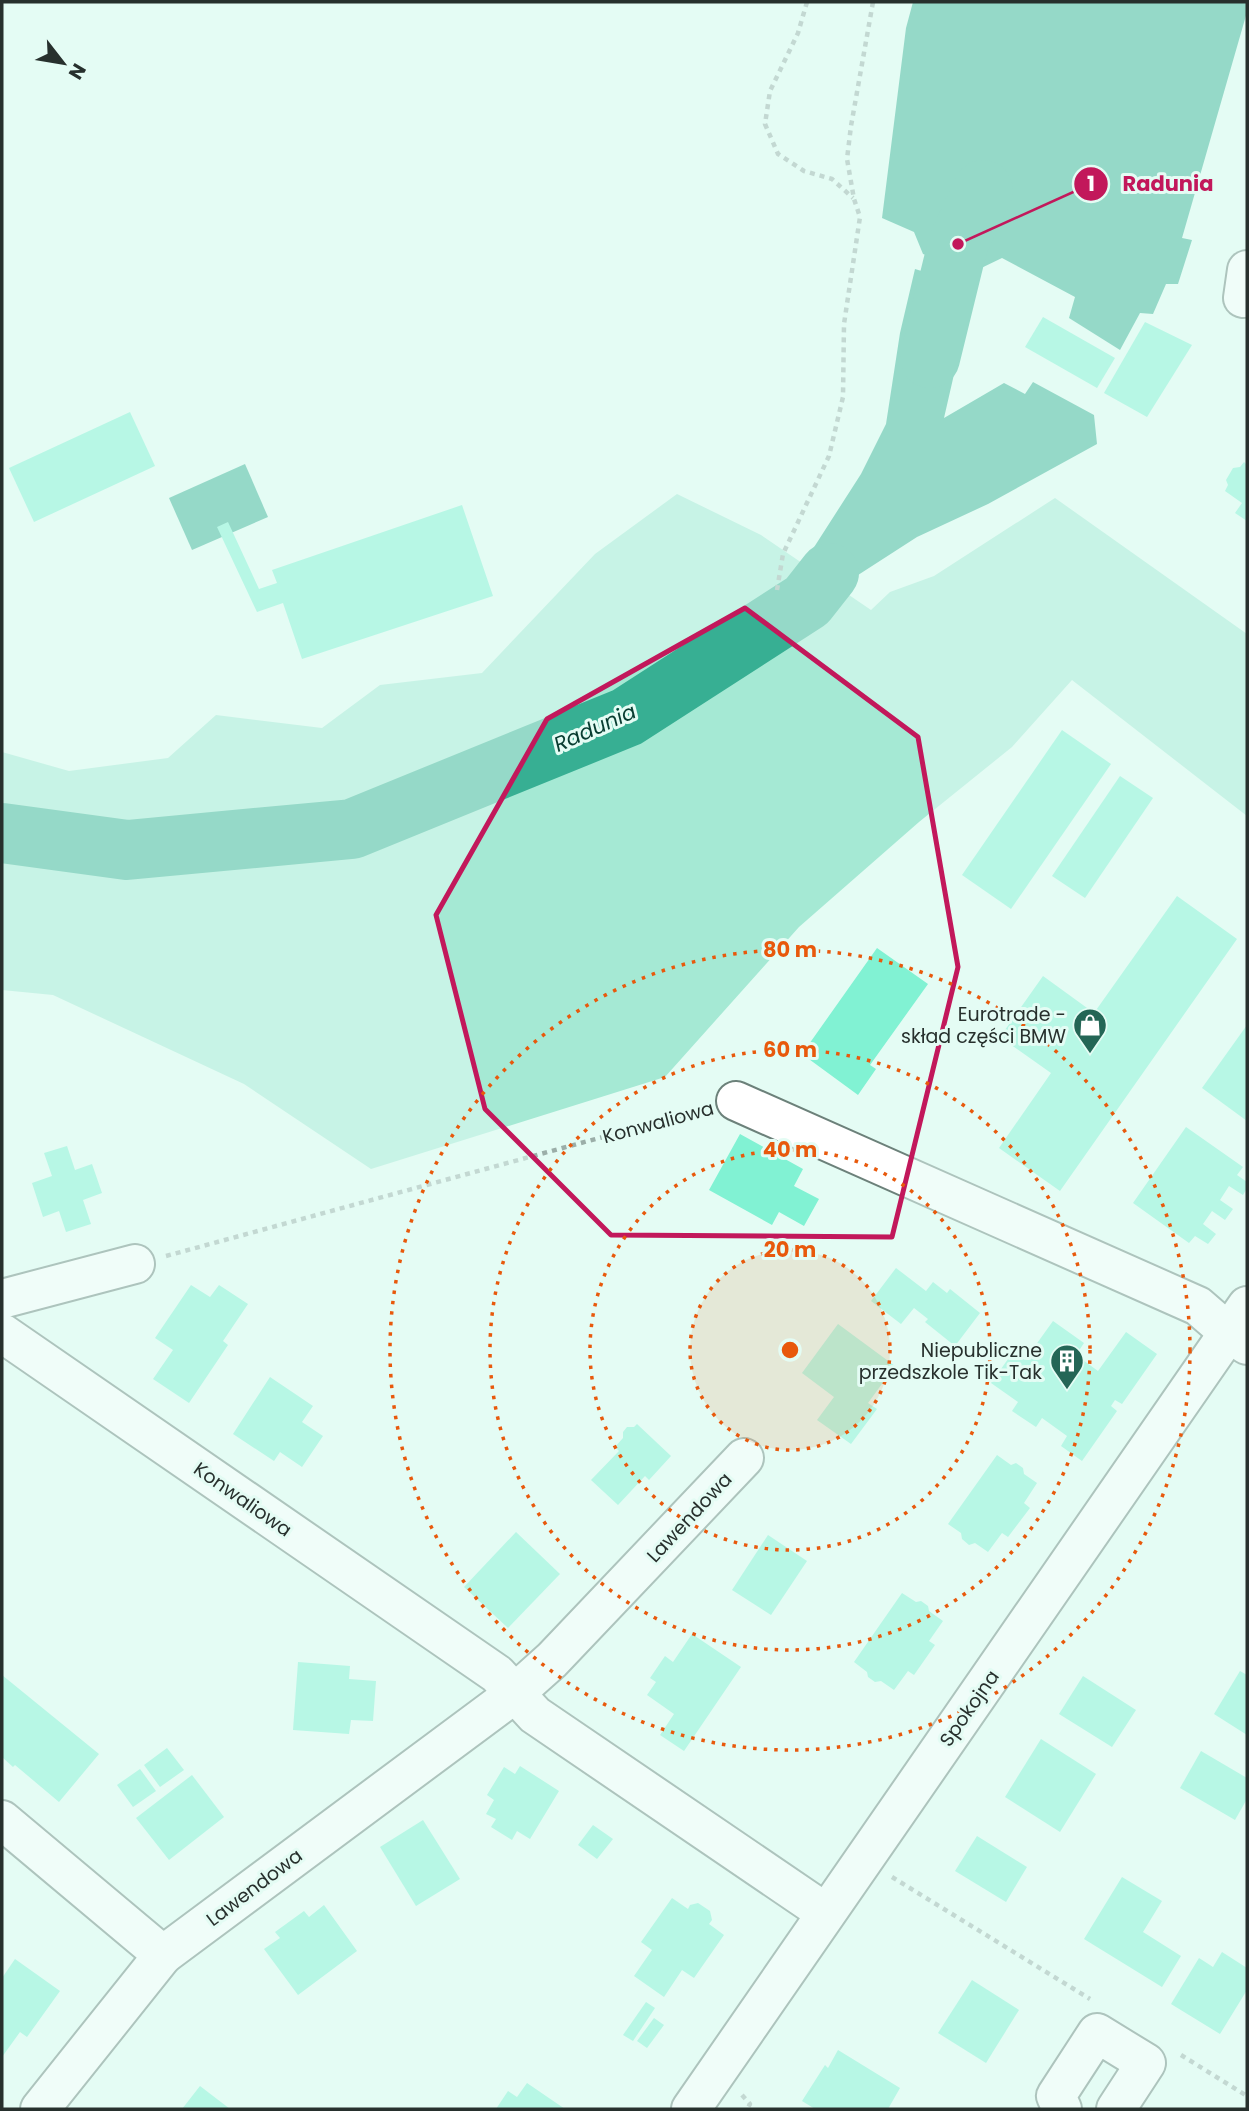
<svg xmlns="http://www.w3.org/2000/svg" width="1249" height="2111" viewBox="0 0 1249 2111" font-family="Poppins,sans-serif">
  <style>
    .green { fill: #a5e9d4 }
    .water { fill: #37af93 }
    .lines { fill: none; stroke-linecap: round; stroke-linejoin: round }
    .river { stroke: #37af93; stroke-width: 60 }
    .building { fill: #81f2d3 }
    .minor-casing { stroke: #6c817a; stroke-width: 42 }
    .path { stroke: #9baea8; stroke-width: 4.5; stroke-dasharray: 5 5; stroke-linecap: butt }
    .minor { stroke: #fff; stroke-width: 38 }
    .marked { fill: none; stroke: #c2185b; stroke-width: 5; stroke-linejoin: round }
    .ring { fill: none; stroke: #e8590c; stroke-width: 3.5; stroke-dasharray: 3.5 7 }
    .labels { text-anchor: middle; stroke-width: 6; stroke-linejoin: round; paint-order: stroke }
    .poi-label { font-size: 19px; fill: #27302d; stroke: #e4fcf4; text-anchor: end }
    .street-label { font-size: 19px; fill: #27302d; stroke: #e4fcf4 }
    .water-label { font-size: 21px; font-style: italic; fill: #083d31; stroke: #e4fcf4 }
    .centre { fill: #e8590c; stroke: #e4fcf4; stroke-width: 3.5 }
    .ring-label { font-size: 21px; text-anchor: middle; font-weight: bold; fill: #e8590c; stroke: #e4fcf4; stroke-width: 6; stroke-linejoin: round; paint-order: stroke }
    .leader { fill: none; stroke: #c2185b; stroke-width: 2.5 }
    .callout-dot { fill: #c2185b; stroke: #e4fcf4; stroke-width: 2.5 }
    .mark-label { font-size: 21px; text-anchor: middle; font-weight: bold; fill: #fff }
    .callout-label { font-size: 21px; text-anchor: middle; font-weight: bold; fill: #c2185b; stroke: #e4fcf4; stroke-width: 6; stroke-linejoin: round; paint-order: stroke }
  </style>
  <rect width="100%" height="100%" fill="#e4fcf4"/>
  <polygon class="green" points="677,494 761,535 871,610 890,592 934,576 1055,498 1247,634 1247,816 1072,680 1012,747 919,822 799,927 665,1077 371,1169 244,1084 53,995 2,990 2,752 69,771 168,758 216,715 322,728 380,685 482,673 595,554"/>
  <g class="water">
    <polygon points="913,2 1247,2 1247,12 1182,238 1192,240 1178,284 1166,284 1153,314 1140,313 1120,350 1069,318 1075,297 1002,258 975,271 923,254 914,232 882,218 906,28"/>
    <polygon points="915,269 974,287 944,418 1004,383 1025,394 1033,382 1094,415 1097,444 988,504 917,537 855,577 816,614 774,637 757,612 809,555 861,474 886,424 900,333"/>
    <polygon points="245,464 268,517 192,550 169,498"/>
  </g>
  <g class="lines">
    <g class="river">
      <polyline points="930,358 958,244 983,190"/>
      <polyline points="2,833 127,850 352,829 627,717 807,601 829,573"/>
    </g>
  </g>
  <g class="building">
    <polygon points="1043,317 1115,358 1097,388 1025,347"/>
    <polygon points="1145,322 1192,345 1147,417 1104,393"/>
    <polygon points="130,412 155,466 34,522 9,468"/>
    <polygon points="1244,462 1247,465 1247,521 1235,513 1242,503 1225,491 1228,485 1226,480 1233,468 1240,467"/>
    <polygon points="462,505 493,596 302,659 283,603 257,612 217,527 228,522 259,589 277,583 272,570"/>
    <polygon points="1062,730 1111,764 1011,909 962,875"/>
    <polygon points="1120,776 1153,798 1085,898 1052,876"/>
    <polygon points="1177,896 1237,939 1060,1191 999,1148 1051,1073 1000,1037 1043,976 1094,1013"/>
    <polygon points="877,948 928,984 870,1065 876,1069 858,1095 802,1054"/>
    <polygon points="1247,1025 1247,1121 1202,1088"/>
    <polygon points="1186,1127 1243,1167 1237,1175 1247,1182 1247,1188 1243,1195 1229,1186 1220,1200 1233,1209 1225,1220 1212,1211 1203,1224 1216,1234 1208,1244 1195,1236 1189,1243 1133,1203"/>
    <polygon points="740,1134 803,1169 794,1186 819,1199 804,1226 779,1212 772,1225 709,1190"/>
    <polygon points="67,1146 75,1170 92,1164 102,1193 83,1200 91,1224 66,1232 59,1211 43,1217 32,1183 52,1176 44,1153"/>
    <polygon points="896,1268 926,1291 933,1282 947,1293 950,1289 980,1313 955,1346 925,1322 928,1319 914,1308 901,1324 871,1301"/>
    <polygon points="191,1285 210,1297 219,1285 248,1304 223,1341 228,1345 189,1403 153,1379 173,1350 155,1338"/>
    <polygon points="1053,1321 1084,1343 1076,1355 1098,1371 1126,1332 1157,1354 1122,1404 1115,1400 1111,1406 1117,1411 1082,1461 1061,1446 1067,1436 1042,1418 1036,1427 1012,1411 1018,1402 991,1383 1013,1352 1025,1360"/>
    <polygon points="838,1324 895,1366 868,1403 877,1409 851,1444 817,1420 834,1397 802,1373"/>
    <polygon points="270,1377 313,1406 302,1422 323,1436 302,1467 280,1452 274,1461 233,1434"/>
    <polygon points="637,1424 671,1456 649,1480 645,1476 618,1505 591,1480 619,1451 615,1447 623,1438 623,1432 627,1427 634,1427"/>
    <polygon points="997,1455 1011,1465 1016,1463 1023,1468 1024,1474 1037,1483 1024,1503 1030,1508 1008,1537 1002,1533 988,1552 975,1543 969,1545 962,1539 961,1533 948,1524"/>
    <polygon points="516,1532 560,1574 508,1628 464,1587"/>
    <polygon points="768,1535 807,1561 771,1615 732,1590"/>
    <polygon points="902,1593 916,1602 921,1601 928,1606 929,1611 943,1621 929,1641 935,1645 914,1675 908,1671 894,1690 881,1681 875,1682 868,1677 867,1672 854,1662"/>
    <polygon points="692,1634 741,1667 684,1751 660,1735 674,1714 647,1695 656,1682 650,1678 665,1656 673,1662"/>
    <polygon points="298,1662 350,1666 349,1679 376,1681 373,1721 351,1720 349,1734 293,1730"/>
    <polygon points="1240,1671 1247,1675 1247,1735 1214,1714"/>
    <polygon points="2,1675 99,1754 59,1802 15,1765 13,1767 2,1757"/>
    <polygon points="1083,1676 1136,1710 1112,1747 1059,1714"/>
    <polygon points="1041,1739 1096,1774 1060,1832 1005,1797"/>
    <polygon points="167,1748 184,1770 160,1787 144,1765"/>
    <polygon points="1201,1751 1247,1778 1247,1799 1235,1820 1180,1788"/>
    <polygon points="520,1766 559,1791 530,1839 517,1831 512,1840 491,1827 496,1819 486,1814 494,1800 487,1795 504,1767 515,1774"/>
    <polygon points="140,1769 156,1791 133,1807 117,1785"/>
    <polygon points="192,1775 224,1817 169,1860 136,1818"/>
    <polygon points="423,1820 460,1879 416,1906 380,1847"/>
    <polygon points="593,1825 613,1839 597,1859 578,1845"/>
    <polygon points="977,1836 1027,1867 1006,1902 955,1871"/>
    <polygon points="1122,1877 1162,1901 1143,1932 1181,1956 1162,1987 1084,1939"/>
    <polygon points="672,1898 688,1909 690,1905 698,1903 710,1911 712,1920 709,1924 724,1935 694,1978 682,1970 664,1997 634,1976 652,1950 641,1942"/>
    <polygon points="324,1905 357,1951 298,1995 264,1949 280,1938 275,1932 304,1911 309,1917"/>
    <polygon points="1222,1952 1247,1968 1247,1990 1220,2034 1171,2004 1199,1958 1213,1967"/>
    <polygon points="15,1959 60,1991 27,2037 20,2032 2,2057 2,1978"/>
    <polygon points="972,1980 1019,2010 986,2063 938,2033"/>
    <polygon points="646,2002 655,2008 633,2041 623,2035"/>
    <polygon points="654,2018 664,2025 647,2048 637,2041"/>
    <polygon points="838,2050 900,2088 888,2109 815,2109 802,2101 825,2065 828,2068"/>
    <polygon points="527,2083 565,2109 496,2109 508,2091 517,2097"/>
    <polygon points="200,2086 230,2109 182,2109"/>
  </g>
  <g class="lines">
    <g class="minor-casing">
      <g id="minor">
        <polyline points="1243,298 1247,270"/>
        <polyline points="736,1101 1198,1306 1228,1332 1247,1345"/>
        <polyline points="2,1299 135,1264"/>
        <polyline points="2,1333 497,1674 535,1715 826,1913"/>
        <polyline points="2,1820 163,1955 514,1694 552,1660 744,1458"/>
        <polyline points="40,2109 163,1955"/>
        <polyline points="691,2109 1247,1306"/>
        <polyline points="1062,2109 1056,2096 1097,2033 1146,2063 1116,2109"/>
      </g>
    </g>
    <g class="path">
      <polyline points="807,2 798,33 770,91 765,124 778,154 804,171 832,179 853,198"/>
      <polyline points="777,590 783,554 829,456 843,397 844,324 860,217 854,199 847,159 851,126 873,2"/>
      <polyline points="166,1256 702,1110"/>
      <polyline points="892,1877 1090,1999"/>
      <polyline points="1181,2055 1247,2096"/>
      <polyline points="742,2095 750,2104 747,2109"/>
    </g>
    <use href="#minor" class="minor"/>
  </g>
  <path d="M0 0H1249V2111H0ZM745,608L918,737L958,967L892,1237L611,1235L485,1109L436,915L547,719Z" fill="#e4fcf4" fill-opacity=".55" fill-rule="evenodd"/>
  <path class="marked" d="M745,608L918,737L958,967L892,1237L611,1235L485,1109L436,915L547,719Z"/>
  <circle cx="790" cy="1350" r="100" fill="#e8590c" fill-opacity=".12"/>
  <g class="ring">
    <circle cx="790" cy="1350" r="100"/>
    <circle cx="790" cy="1350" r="200"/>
    <circle cx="790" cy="1350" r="300"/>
    <circle cx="790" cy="1350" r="400"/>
  </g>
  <defs>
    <g id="shop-pin" transform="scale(1.75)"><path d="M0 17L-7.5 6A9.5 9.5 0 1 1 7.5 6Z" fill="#246656" stroke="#e4fcf4"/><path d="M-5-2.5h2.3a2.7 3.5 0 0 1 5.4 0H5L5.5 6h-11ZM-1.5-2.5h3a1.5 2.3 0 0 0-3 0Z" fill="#fff"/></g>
    <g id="building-pin" transform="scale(1.75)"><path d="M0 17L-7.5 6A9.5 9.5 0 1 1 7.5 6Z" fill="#246656" stroke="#e4fcf4"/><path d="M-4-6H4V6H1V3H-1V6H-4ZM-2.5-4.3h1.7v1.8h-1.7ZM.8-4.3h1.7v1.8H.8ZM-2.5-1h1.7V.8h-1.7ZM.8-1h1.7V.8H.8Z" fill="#fff"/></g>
  </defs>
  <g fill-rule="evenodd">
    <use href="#shop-pin" x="1090" y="1025"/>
    <use href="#building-pin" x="1067" y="1361"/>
  </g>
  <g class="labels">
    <g class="poi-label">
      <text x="1066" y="1021">Eurotrade -<tspan x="1066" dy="22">skład części BMW</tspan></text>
      <text x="1042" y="1357">Niepubliczne<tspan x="1042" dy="22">przedszkole Tik-Tak</tspan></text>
    </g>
    <g class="street-label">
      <text transform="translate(658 1122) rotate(-15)" y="7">Konwaliowa</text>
      <text transform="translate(243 1499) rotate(35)" y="7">Konwaliowa</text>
      <text transform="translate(689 1517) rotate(-47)" y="7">Lawendowa</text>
      <text transform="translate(969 1708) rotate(-55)" y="7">Spokojna</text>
      <text transform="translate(254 1887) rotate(-37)" y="7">Lawendowa</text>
    </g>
    <g class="water-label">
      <text transform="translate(595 728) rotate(-24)" y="7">Radunia</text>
    </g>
  </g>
  <circle cx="790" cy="1350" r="10" class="centre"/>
  <g class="ring-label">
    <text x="790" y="957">80 m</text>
    <text x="790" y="1057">60 m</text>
    <text x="790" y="1157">40 m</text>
    <text x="790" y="1257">20 m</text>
  </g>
  <path class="leader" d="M958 244L1091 184"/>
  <g class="callout-dot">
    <circle cx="958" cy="244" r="7"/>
    <circle cx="1091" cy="184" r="18"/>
  </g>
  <g class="mark-label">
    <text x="1091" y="191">1</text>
  </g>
  <g class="callout-label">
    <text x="1168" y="191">Radunia</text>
  </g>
  <rect width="1249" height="2111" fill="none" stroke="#27302d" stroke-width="7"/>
  <g transform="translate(63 63) rotate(121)" stroke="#e4fcf4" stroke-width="5" paint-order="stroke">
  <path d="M0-5L12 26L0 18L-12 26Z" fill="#27302d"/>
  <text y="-10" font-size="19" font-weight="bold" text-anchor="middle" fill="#27302d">N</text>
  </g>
</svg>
